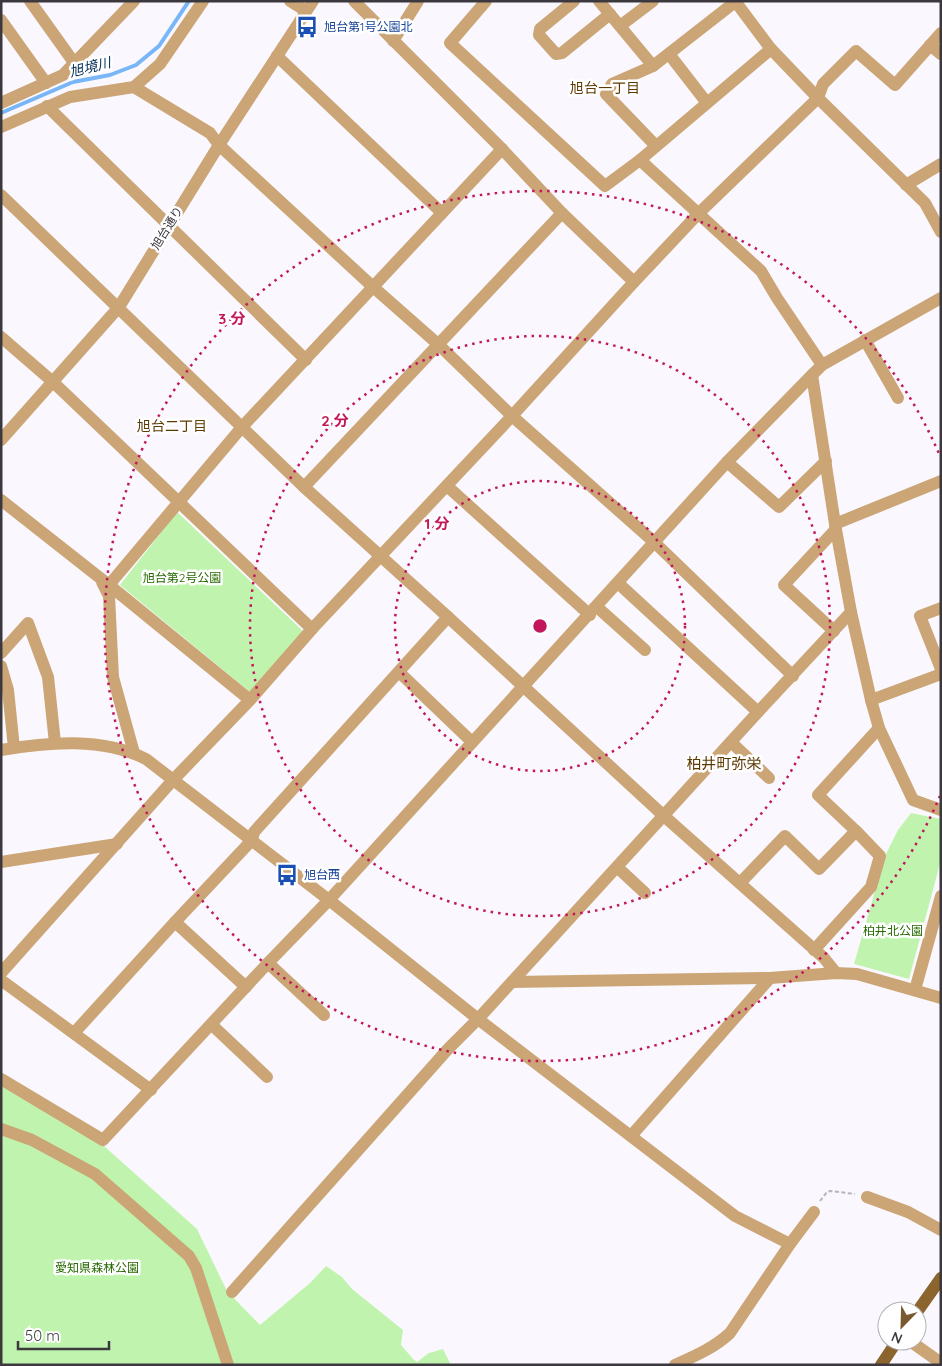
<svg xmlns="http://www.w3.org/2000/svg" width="942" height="1366" viewBox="0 0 942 1366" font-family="Quicksand,'Noto Sans JP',sans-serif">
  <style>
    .green { fill: #c0f4ae }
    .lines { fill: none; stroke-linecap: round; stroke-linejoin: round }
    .stream { stroke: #79b6f7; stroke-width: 4 }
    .path { stroke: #b7b5bb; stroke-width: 2; stroke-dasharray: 4 2.5; stroke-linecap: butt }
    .minor { stroke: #cba575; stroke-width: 12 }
    .major { stroke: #8c642d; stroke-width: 12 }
    .ring { fill: none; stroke: #c2185b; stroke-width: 2.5; stroke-dasharray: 2.5 5 }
    .labels { text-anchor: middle; stroke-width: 5; stroke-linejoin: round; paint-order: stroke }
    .transit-label { font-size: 12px; fill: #164399; stroke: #fff; text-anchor: start }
    .street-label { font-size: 12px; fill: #3b393e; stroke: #fff }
    .park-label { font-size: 12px; fill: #266900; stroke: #fff }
    .water-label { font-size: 14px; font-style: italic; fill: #002d56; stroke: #fff }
    .neighbourhood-label { font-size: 14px; fill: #5d3a04; stroke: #fff }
    .quarter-label { font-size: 15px; fill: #5d3a04; stroke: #fff }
    .centre { fill: #c2185b; stroke: #fff; stroke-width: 2.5 }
    .ring-label { font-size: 15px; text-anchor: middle; font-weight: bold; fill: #c2185b; stroke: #fff; stroke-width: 5; stroke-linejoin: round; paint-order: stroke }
  </style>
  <rect width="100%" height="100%" fill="#faf8fe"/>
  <g class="green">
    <polygon points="177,512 303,631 250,692 120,585"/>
    <polygon points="911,813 941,819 941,860 909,979 854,964 885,856 898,830"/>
    <polygon points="1,1086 104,1146 197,1229 227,1291 260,1325 310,1283 326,1266 342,1277 352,1289 403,1330 401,1345 414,1360 417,1362 429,1353 443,1349 451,1365 1,1365"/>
  </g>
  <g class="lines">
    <polyline class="stream" points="1,113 73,82 110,75 136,65 159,46 189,1"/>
    <polyline class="path" points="820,1201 827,1192 830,1191 855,1194"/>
    <g class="minor">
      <polyline points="30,1 75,64"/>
      <polyline points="290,1 306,11"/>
      <polyline points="354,1 502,149 562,213 634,282"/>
      <polyline points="486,1 450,43 605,186 640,160 771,49"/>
      <polyline points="574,1 540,29 539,35 556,54 562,53 610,14"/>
      <polyline points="599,1 653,66"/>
      <polyline points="735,1 771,49 818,98 925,203 941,232"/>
      <polyline points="1,20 46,83"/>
      <polyline points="620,26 653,1"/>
      <polyline points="393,41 418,1"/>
      <polyline points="930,45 941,54"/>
      <polyline points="669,54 707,103"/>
      <polyline points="277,56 442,213"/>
      <polyline points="134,87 210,133 219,145 372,286 439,345 512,416 654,542 793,676"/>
      <polyline points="1,103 63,75 134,1"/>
      <polyline points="47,106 306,360"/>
      <polyline points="1,127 70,97 134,87 160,64 203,1"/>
      <polyline points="656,146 606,94 612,84 653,66 735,2"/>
      <polyline points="640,160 761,271 777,298 822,365"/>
      <polyline points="906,185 941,164"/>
      <polyline points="1,195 304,487 448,617 664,816 824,958 836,973"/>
      <polyline points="1,337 53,382 312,629"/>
      <polyline points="865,340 898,398"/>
      <polyline points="812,375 835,524 851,612 871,700 879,728 913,800 941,810"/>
      <polyline points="1,440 119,307 219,145 313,1"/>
      <polyline points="727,462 779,507 826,461"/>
      <polyline points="447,486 590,615"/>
      <polyline points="304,487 562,213"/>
      <polyline points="1,500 109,585 250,700"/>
      <polyline points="835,524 941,481"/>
      <polyline points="102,582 109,596 113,677 134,753"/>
      <polyline points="618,583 758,712"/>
      <polyline points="109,585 242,427 502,149"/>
      <polyline points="597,607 645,650"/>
      <polyline points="941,608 920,616 941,669"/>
      <polyline points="834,631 784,585 836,529"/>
      <polyline points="1,653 28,623 48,677 55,743"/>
      <polyline points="1,666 8,690 14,748"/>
      <polyline points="399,672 472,742"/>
      <polyline points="871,700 941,674"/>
      <polyline points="731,742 769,778"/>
      <path d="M1,750C48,742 102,737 146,759L329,900L478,1019L735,1216L790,1244"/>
      <polyline points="856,831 818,795 879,728"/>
      <polyline points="1,862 117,844"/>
      <polyline points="617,867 645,893"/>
      <polyline points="740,883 785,836 819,869 856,831 880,856 871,887 814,950"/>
      <polyline points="175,922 246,987"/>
      <polyline points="268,963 324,1015"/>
      <polyline points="1,973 173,780 250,700 312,629 512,416 634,282 699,213 818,98 823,84 856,51 895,85 941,33"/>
      <polyline points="1,980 151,1090"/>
      <polyline points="512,982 770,978 836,973 857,974 941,998"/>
      <polyline points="915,990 941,896"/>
      <polyline points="212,1025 267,1077"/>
      <polyline points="74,1033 175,922 252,840 254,832 448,617"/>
      <polyline points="1,1079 103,1140 268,963 329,900 727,462 812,375 822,365 941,298"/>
      <polyline points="1,1129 32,1140 95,1174 189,1256 196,1268 228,1365"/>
      <polyline points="631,1136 770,978"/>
      <polyline points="867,1197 908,1212 941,1230"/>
      <polyline points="232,1292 448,1049 478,1019 758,712 851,612"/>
      <polyline points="910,1341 941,1363"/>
      <path d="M675,1365C695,1356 714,1348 730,1333L790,1244L814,1212"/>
    </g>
    <g class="major">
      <polyline points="917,1312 941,1278"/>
      <polyline points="881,1365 897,1341"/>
    </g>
  </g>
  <g class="ring">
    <circle cx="540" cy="626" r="145"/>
    <circle cx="540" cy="626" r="290"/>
    <path d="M940 796A435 435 0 1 1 940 456"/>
  </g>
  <defs>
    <g id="bus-bare" transform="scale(1.725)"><path d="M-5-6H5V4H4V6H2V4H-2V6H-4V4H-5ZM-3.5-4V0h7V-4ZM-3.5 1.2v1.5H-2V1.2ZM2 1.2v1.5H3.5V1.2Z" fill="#1a4fb4" stroke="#fff" stroke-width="2.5" paint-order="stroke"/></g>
  </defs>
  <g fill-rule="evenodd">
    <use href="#bus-bare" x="307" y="27"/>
    <use href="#bus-bare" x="287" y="875"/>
  </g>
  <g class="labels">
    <g class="transit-label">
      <text x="324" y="31">旭台第1号公園北</text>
      <text x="304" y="879">旭台西</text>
    </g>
    <g class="street-label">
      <text transform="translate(167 228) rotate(-58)" y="4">旭台通り</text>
    </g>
    <g class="park-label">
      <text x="182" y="582">旭台第2号公園</text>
      <text x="893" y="935">柏井北公園</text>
      <text x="97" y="1272">愛知県森林公園</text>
    </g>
    <g class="water-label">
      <text transform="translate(90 67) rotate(-14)" y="5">旭境川</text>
    </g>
    <g class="neighbourhood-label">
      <text x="605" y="93">旭台一丁目</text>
      <text x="172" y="431">旭台二丁目</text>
    </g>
    <g class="quarter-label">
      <text x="724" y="769">柏井町弥栄</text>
    </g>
  </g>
  <circle cx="540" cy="626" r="8" class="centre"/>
  <g class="ring-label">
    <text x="232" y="324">3 分</text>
    <text x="335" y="426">2 分</text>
    <text x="437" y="529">1 分</text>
  </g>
  <rect width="942" height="1366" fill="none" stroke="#3b393e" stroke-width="5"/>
  <g transform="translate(902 1326) rotate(203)"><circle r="24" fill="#ffffff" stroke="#b1b0b2"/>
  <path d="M0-4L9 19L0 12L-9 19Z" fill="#7b5930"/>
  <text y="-8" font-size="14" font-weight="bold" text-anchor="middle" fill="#3b393e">N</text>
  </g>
  <path d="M18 1341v8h91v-8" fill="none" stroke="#3b393e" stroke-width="2.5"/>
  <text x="25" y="1341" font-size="15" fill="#3b393e" stroke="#ffffff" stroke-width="4" paint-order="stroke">50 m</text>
</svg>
